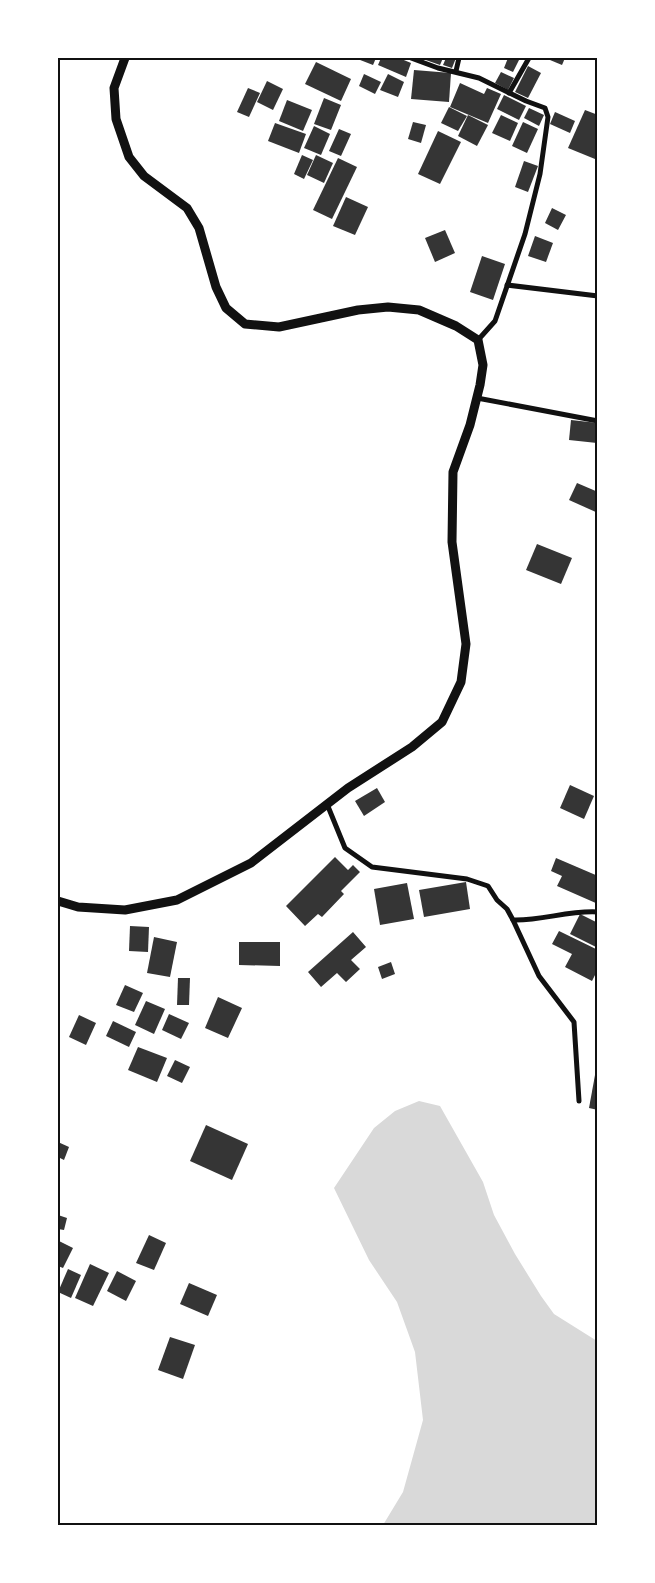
<svg xmlns="http://www.w3.org/2000/svg" width="655" height="1583" viewBox="0 0 655 1583" font-family="Spectral,serif">
  <style>
    .water { fill: #d9d9d9 }
    .building { fill: #353535 }
    .lines { fill: none; stroke-linecap: round; stroke-linejoin: round }
    .minor { stroke: #111; stroke-width: 5 }
    .tertiary { stroke: #111; stroke-width: 9 }
    .neatline { fill: none; stroke: #111; stroke-width: 2 }
  </style>
  <rect width="100%" height="100%" fill="#fff"/>
  <polygon class="water" points="419,1101 440,1106 483,1182 494,1215 515,1254 541,1296 554,1314 597,1341 597,1525 383,1525 403,1492 423,1420 415,1352 397,1302 369,1260 334,1188 374,1128 395,1111"/>
  <g class="building">
    <polygon points="355,58 376,58 373,65"/>
    <polygon points="381,58 399,58 411,63 406,77 378,65"/>
    <polygon points="420,58 443,58 440,65"/>
    <polygon points="446,58 456,58 452,68 443,65"/>
    <polygon points="508,58 520,58 513,72 504,68"/>
    <polygon points="551,58 565,58 562,65 550,60"/>
    <polygon points="316,62 351,79 341,101 305,84"/>
    <polygon points="528,66 541,73 528,98 515,92"/>
    <polygon points="414,70 451,73 449,102 411,99"/>
    <polygon points="501,72 514,78 508,90 495,83"/>
    <polygon points="364,74 381,82 375,94 359,86"/>
    <polygon points="388,74 404,82 398,97 380,90"/>
    <polygon points="267,81 283,89 273,110 257,102"/>
    <polygon points="460,83 484,94 487,88 501,94 488,123 450,107"/>
    <polygon points="248,88 260,93 249,117 237,112"/>
    <polygon points="504,95 526,106 519,120 497,109"/>
    <polygon points="324,98 341,105 331,130 314,124"/>
    <polygon points="287,100 312,110 303,131 279,121"/>
    <polygon points="449,107 467,116 458,131 441,123"/>
    <polygon points="529,108 544,115 539,126 524,118"/>
    <polygon points="585,110 598,115 598,154 595,159 568,148"/>
    <polygon points="555,112 575,121 570,133 550,124"/>
    <polygon points="468,115 488,125 477,146 458,136"/>
    <polygon points="501,115 518,123 510,141 492,133"/>
    <polygon points="413,122 426,125 421,143 408,139"/>
    <polygon points="523,122 538,129 527,153 512,146"/>
    <polygon points="275,123 306,134 299,153 268,141"/>
    <polygon points="314,126 330,134 321,155 304,148"/>
    <polygon points="339,129 351,134 341,156 329,151"/>
    <polygon points="438,131 461,142 440,184 418,174"/>
    <polygon points="302,155 313,160 304,179 294,174"/>
    <polygon points="316,155 333,163 324,183 307,175"/>
    <polygon points="338,158 357,167 332,219 313,210"/>
    <polygon points="524,161 538,166 528,192 515,187"/>
    <polygon points="346,197 368,207 355,235 333,226"/>
    <polygon points="552,208 566,215 558,230 545,223"/>
    <polygon points="445,230 455,253 435,262 425,238"/>
    <polygon points="535,236 553,243 546,262 528,256"/>
    <polygon points="482,256 505,264 493,300 470,292"/>
    <polygon points="596,334 598,334 598,347 595,347"/>
    <polygon points="571,420 598,423 597,443 569,440"/>
    <polygon points="577,483 598,492 598,513 569,500"/>
    <polygon points="537,544 572,558 561,584 526,570"/>
    <polygon points="570,785 594,796 584,819 560,808"/>
    <polygon points="377,788 385,802 364,816 355,801"/>
    <polygon points="335,857 348,870 353,865 360,872 341,891 344,894 322,917 318,914 305,926 286,906"/>
    <polygon points="556,858 598,876 598,904 557,886 562,876 551,871"/>
    <polygon points="466,882 470,909 424,917 419,890"/>
    <polygon points="407,883 414,919 380,925 374,889"/>
    <polygon points="580,914 598,923 598,948 570,934"/>
    <polygon points="130,926 149,927 148,952 129,951"/>
    <polygon points="559,931 598,950 598,969 592,981 565,967 572,954 552,944"/>
    <polygon points="353,932 366,947 351,960 360,969 346,982 337,973 321,987 308,972"/>
    <polygon points="154,937 177,942 170,977 147,973"/>
    <polygon points="239,942 280,942 280,966 239,965"/>
    <polygon points="391,962 395,974 382,979 378,967"/>
    <polygon points="178,978 190,978 189,1005 177,1005"/>
    <polygon points="125,985 143,993 134,1012 116,1005"/>
    <polygon points="218,997 242,1008 228,1038 205,1028"/>
    <polygon points="146,1001 165,1009 154,1034 135,1025"/>
    <polygon points="169,1014 189,1023 181,1039 162,1030"/>
    <polygon points="79,1015 96,1023 86,1045 69,1037"/>
    <polygon points="113,1021 136,1032 129,1047 106,1036"/>
    <polygon points="138,1047 167,1058 157,1082 128,1070"/>
    <polygon points="175,1060 190,1067 182,1083 167,1076"/>
    <polygon points="597,1064 598,1065 598,1110 589,1108"/>
    <polygon points="206,1125 248,1144 232,1180 190,1161"/>
    <polygon points="58,1142 69,1147 64,1160 58,1157"/>
    <polygon points="58,1215 67,1218 64,1230 58,1229"/>
    <polygon points="149,1235 166,1243 154,1270 136,1263"/>
    <polygon points="59,1241 73,1248 63,1268 58,1266"/>
    <polygon points="90,1264 109,1273 93,1306 75,1298"/>
    <polygon points="68,1269 81,1275 71,1298 58,1292"/>
    <polygon points="117,1271 136,1281 126,1301 107,1291"/>
    <polygon points="189,1283 217,1295 208,1316 180,1304"/>
    <polygon points="170,1337 195,1345 183,1379 158,1370"/>
  </g>
  <g class="lines">
    <g class="minor">
      <polyline points="411,58 438,68 479,78 526,101 545,108 548,117 540,174 525,234 495,321 478,340"/>
      <polyline points="456,71 459,58"/>
      <polyline points="509,93 529,58"/>
      <polyline points="507,285 598,296"/>
      <polyline points="477,398 598,421"/>
      <path d="M327,804L345,848L372,867L467,879L488,886L497,900L507,909L513,920C542,921 569,910 598,912"/>
      <polyline points="513,920 539,976 574,1022 579,1101"/>
    </g>
    <polyline class="tertiary" points="58,901 78,907 125,910 177,900 251,863 348,788 412,747 442,722 461,682 466,644 452,542 453,472 470,425 480,385 483,365 478,340 456,326 419,310 388,307 358,310 279,327 245,324 226,308 216,287 199,228 187,208 144,176 129,157 116,119 114,88 125,58"/>
  </g>
  <rect width="655" height="1583" fill="none" stroke="#ffffff" stroke-width="118"/>
  <rect x="59" y="59" width="537" height="1465" class="neatline"/>
</svg>
